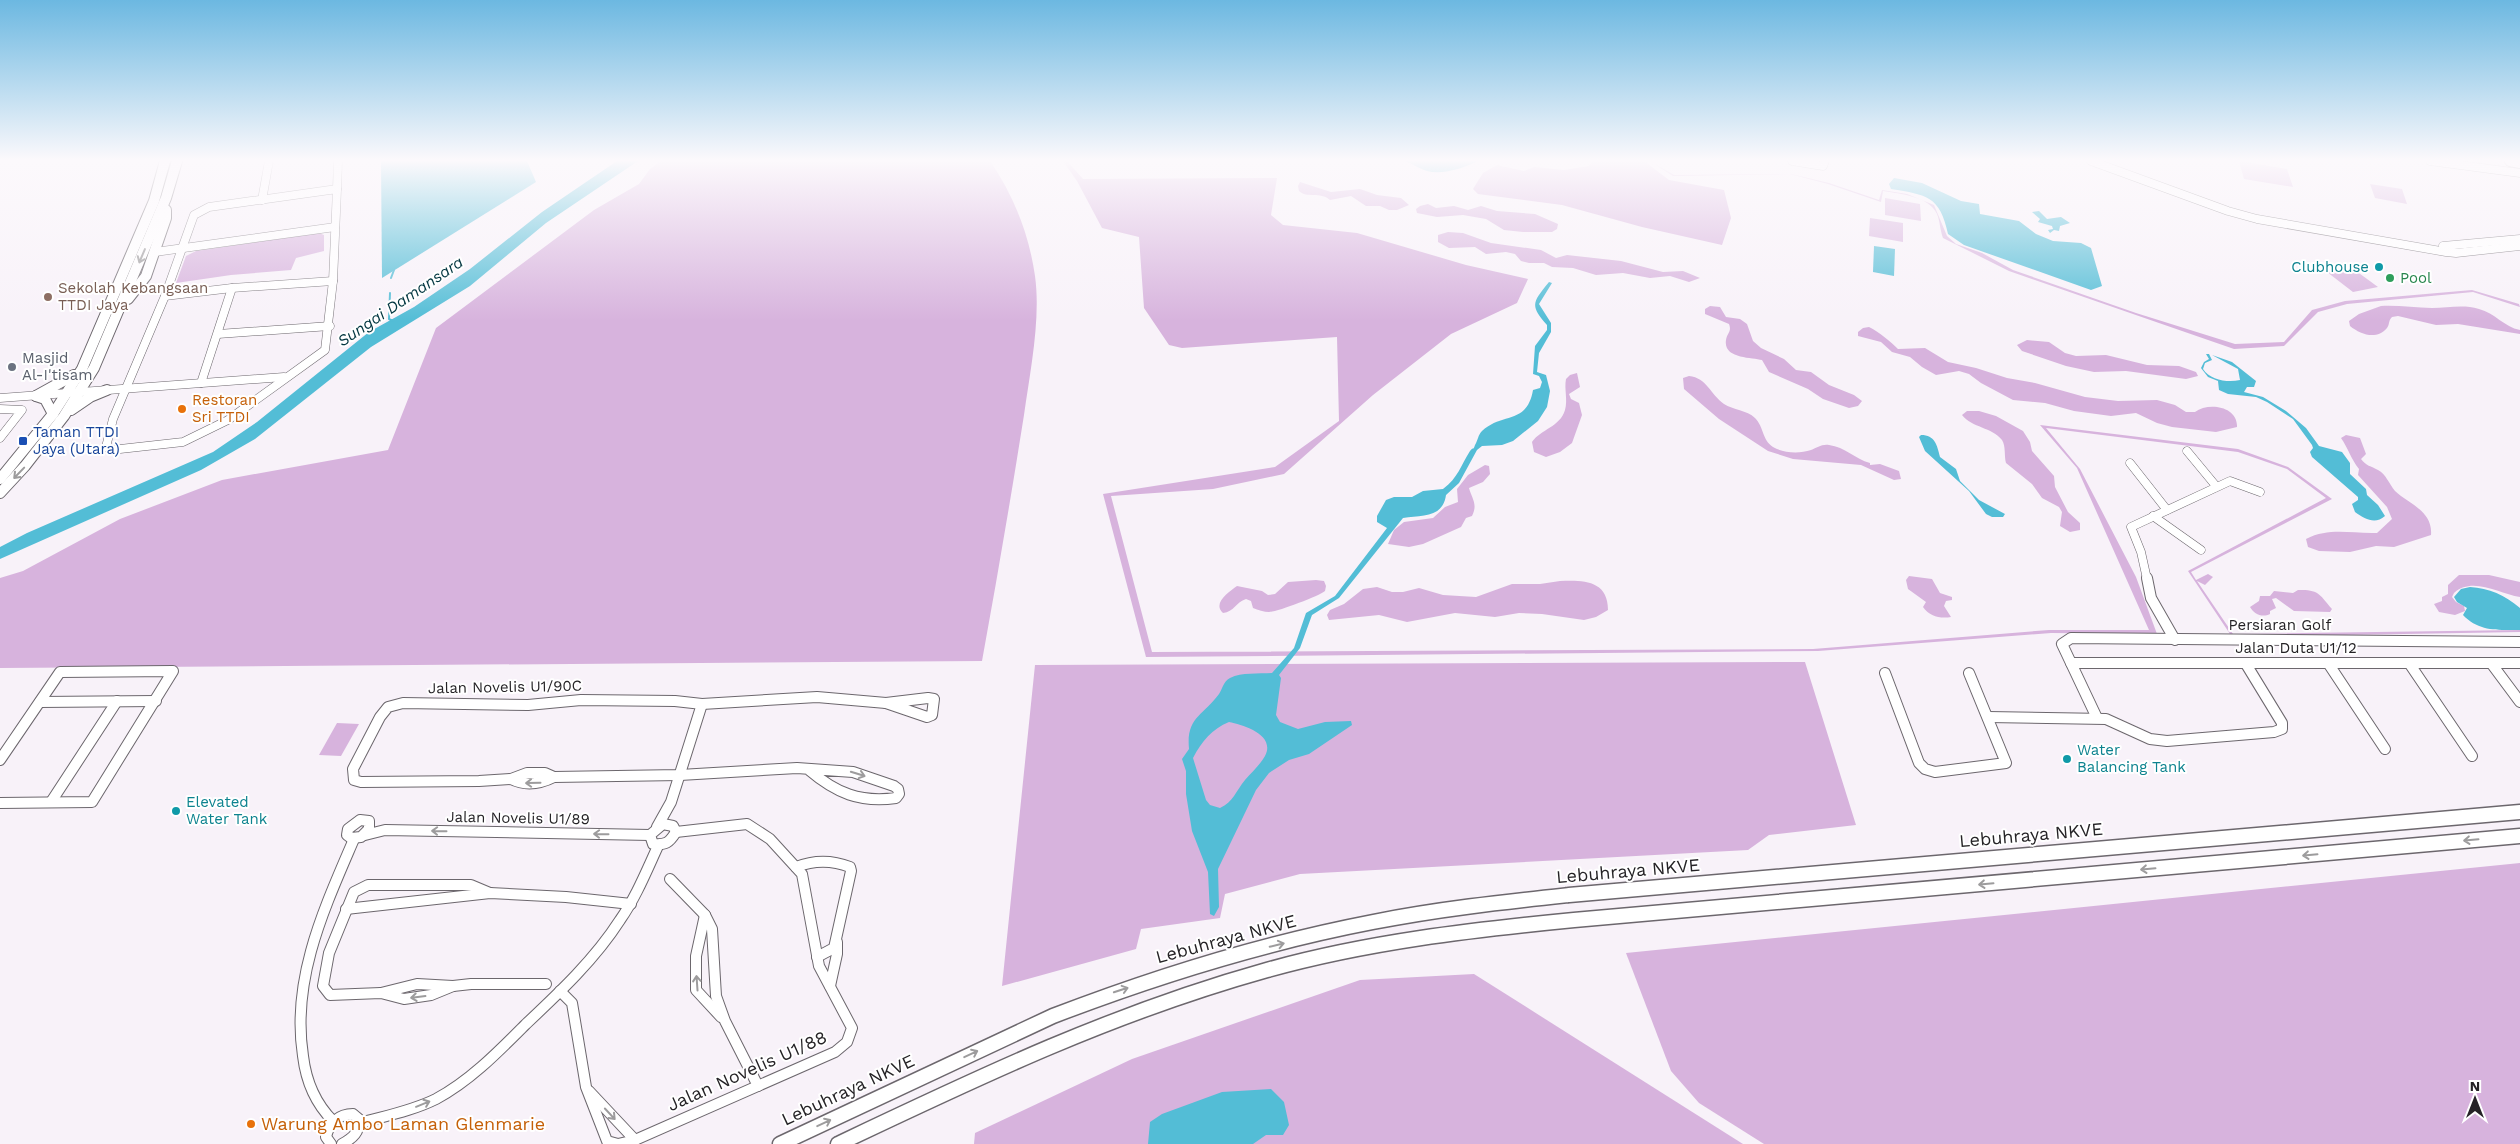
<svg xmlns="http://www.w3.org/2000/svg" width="2520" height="1144" viewBox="0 0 2520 1144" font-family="'Work Sans',sans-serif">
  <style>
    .green { fill: #d7b3dd }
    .water { fill: #53bdd6; fill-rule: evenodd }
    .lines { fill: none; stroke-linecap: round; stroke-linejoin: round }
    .stream { stroke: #53bdd6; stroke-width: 2 }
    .minor-far1-casing { stroke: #6c676d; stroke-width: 9 }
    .minor-casing { stroke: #6c676d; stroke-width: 12 }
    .major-casing { stroke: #6c676d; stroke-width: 12 }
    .highway-casing { stroke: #6c676d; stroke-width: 17 }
    .minor-far1 { stroke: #fff; stroke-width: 8 }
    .minor { stroke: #fff; stroke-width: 10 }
    .major { stroke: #fff; stroke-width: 10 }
    .highway { stroke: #fff; stroke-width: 14 }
    .oneway { stroke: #9d9c9d }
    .culture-dot { fill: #0f9aa8; stroke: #fff; stroke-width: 2 }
    .leisure-dot { fill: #2e9e5b; stroke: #fff; stroke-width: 2 }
    .education-dot { fill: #8d6e63; stroke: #fff; stroke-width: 2 }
    .worship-dot { fill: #6b7280; stroke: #fff; stroke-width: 2 }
    .food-dot { fill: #e8710a; stroke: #fff; stroke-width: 2 }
    .transit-dot { fill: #1a4fb4; stroke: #fff; stroke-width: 2 }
    .labels { text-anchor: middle; stroke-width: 4; stroke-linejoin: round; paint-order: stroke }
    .culture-label { font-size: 15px; fill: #0d838f; stroke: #fff; text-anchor: start }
    .leisure-label { font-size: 15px; fill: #27864d; stroke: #fff; text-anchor: start }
    .education-label { font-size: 15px; fill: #785e54; stroke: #fff; text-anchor: start }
    .worship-label { font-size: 15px; fill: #5b616d; stroke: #fff; text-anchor: start }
    .food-label { font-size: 15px; fill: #c56008; stroke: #fff; text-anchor: start }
    .transit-label { font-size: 15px; fill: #164399; stroke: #fff; text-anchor: start }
    .street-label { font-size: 15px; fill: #252326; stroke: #fff }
    .water-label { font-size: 16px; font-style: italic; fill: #01353f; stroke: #fff }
    .near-street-label { font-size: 18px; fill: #252326; stroke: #fff }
    .near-food-label { font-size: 18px; fill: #c56008; stroke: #fff; text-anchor: start }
  </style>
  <rect width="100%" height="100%" fill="#f8f2f9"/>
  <g class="green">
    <path d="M661,161H990C1014,196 1029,234 1035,276C1041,319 1030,372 1024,415C1011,497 997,579 982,661L0,668V578L23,571L120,519L222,480L388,450L436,328L594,210L639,184L650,169Z"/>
    <polygon points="1063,161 1067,161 1083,179 1277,178 1271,215 1283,225 1357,233 1466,265 1528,279 1517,303 1451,334 1373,395 1284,474 1213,489 1111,496 1152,652 1813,649 2049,630 2149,630 2077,468 2040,425 2238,449 2288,467 2332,499 2191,572 2196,580 2208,574 2213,577 2205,585 2197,581 2233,634 2520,630 2520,632 2232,637 2188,571 2326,498 2287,469 2238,452 2046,428 2080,469 2136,577 2157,634 2051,633 1818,651 1146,657 1103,494 1275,467 1339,421 1337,337 1182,348 1169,345 1144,308 1139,237 1102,228 1077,181"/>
    <polygon points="1593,161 1644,161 1669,180 1724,190 1731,218 1722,245 1642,227 1562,205 1478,194 1473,189 1483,173 1497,165 1524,171 1534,167 1564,170 1589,166"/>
    <path d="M1650,161L1674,175L1791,174L1829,183L1879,200L1882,190L1907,194L1934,205L1947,236L1956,244L1982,253L2013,270L2136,313L2235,344L2284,342L2312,310L2345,301L2472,290L2519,304L2520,307L2473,292L2347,304L2318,312L2284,346L2234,349L2009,271L1943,238C1940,230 1940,221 1937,214C1929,196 1900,194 1883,191L1881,202L1828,184L1790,174L1673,176Z"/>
    <polygon points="2239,161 2287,169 2293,187 2244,179"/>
    <path d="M1300,182L1331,192L1360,189L1377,195L1401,198L1409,205L1397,210H1389L1380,206H1366L1351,196L1330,200C1320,191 1307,199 1299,191L1298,186Z"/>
    <polygon points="2370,184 2402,189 2407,204 2375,198"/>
    <polygon points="1885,198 1920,204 1921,221 1885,215"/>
    <polygon points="1428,204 1436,208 1454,206 1468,210 1481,206 1497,211 1535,214 1558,224 1557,229 1552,232 1523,232 1504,230 1486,219 1463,215 1437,217 1417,213 1416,209 1420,206"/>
    <polygon points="1870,218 1903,223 1903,242 1869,236"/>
    <polygon points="1448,232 1463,233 1491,243 1541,250 1556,258 1567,255 1621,261 1663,272 1683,271 1700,278 1689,282 1670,276 1650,278 1623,273 1596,275 1573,268 1552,267 1544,263 1529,263 1521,261 1515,254 1506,252 1486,254 1475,247 1449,248 1438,242 1438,235"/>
    <polygon points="319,233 324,235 324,251 296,258 291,270 231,275 176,283 186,256 196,251"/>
    <polygon points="2352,268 2378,287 2353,292 2327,272"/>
    <path d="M1710,306L1720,307L1726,317L1740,319L1747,324L1753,341L1761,348L1784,359L1796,370L1811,372L1829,385L1854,395L1862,401L1858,406L1849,408L1823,399L1808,389L1769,372L1762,360C1752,357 1723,359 1726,340C1727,333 1732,332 1729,324L1705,314V309Z"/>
    <path d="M2381,306C2398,305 2415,308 2432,308C2448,308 2463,304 2479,309C2495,313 2504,327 2520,330V334L2458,324L2436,325L2398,316L2392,317C2388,321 2390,324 2387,328C2377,340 2361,335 2350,326L2349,321L2359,314Z"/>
    <path d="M1869,327C1879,332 1891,342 1898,349L1925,348L1948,362L1976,368L2007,378L2035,383L2085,397L2118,401L2157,400L2175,405L2186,412H2195C2208,402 2238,406 2237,427L2216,432L2172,427L2157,423L2136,413L2111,416L2074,411L2045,403L2013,400L1981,383L1969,374L1959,371L1936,375L1922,367L1910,357L1892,352L1881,342L1858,336V332L1863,328Z"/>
    <polygon points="2027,340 2049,342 2065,353 2076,356 2106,355 2147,365 2179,366 2196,372 2198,376 2186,379 2126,371 2094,372 2066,366 2022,351 2017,345"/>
    <path d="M1577,373L1580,387L1569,394L1571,399L1579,403L1582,415L1572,443L1560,452L1546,457L1534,452L1532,442C1541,429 1560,427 1565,410C1568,400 1564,389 1566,379L1570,375Z"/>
    <path d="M1689,376C1707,378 1710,394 1724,404C1733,410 1747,410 1755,418C1764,427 1762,440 1773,447C1783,453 1799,454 1811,450C1817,448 1821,444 1829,445C1845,447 1855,459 1870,463V465L1880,464L1899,471L1901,479L1894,480L1861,465L1793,459L1768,451L1719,419L1684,389L1683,378Z"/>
    <path d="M1967,411H1979L1996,416L2023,431L2030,442L2032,451L2054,476L2055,487L2068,512L2080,523V530L2070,532L2060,526L2062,512L2059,507L2042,498L2032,484L2006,463C2004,456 2006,446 2002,440C1992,427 1972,428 1962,415Z"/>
    <path d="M2346,435L2360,438L2366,454L2361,459C2366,466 2371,466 2378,470C2386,474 2389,484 2395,491C2409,504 2433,511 2431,535L2394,547L2376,546L2350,552L2319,551L2308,547L2306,539C2330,527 2351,534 2377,533L2392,519L2387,507L2358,475L2359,469C2351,459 2348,448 2341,438Z"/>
    <path d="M1485,465L1489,466L1490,474L1483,482L1469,488C1472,499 1478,504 1472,516L1466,518L1461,527L1423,544L1409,547L1388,544L1394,530L1404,522L1433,518L1445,507L1458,502L1457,489L1468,475Z"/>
    <path d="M2459,575H2489L2520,582V597C2499,594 2473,576 2454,593L2452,597L2456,602L2464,606L2465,611L2455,615L2439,612L2434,604L2442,601V597L2448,594V585Z"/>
    <path d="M1909,576L1932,579L1940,593L1952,597V600L1946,601L1944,606L1951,617C1940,619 1929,616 1923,607L1926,602L1908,589L1906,580Z"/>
    <path d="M1316,580L1324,581L1326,586L1325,591C1319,596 1277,612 1269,612C1264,612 1258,610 1253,608L1251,601L1246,599C1236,602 1234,612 1223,613C1212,603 1229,592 1237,586L1262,591L1268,595L1275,594L1288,582Z"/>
    <path d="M1560,581C1583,580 1608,580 1608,610L1596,617L1584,620L1542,614L1519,613L1495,617L1455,613L1407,622L1379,615L1329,620L1327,615L1330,610L1344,604L1363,589L1377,587L1392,592H1403L1419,588L1443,595L1476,597L1512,584H1540Z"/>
    <path d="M2298,590C2319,589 2320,595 2332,609L2330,612L2294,611L2276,598L2272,599L2276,608L2270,611V614C2262,618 2254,614 2250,607L2259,601L2260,596H2270L2274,591L2293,593Z"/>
    <polygon points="1805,662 1856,825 1769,835 1748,850 1300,874 1225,894 1220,918 1141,929 1136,949 1002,986 1035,665"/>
    <polygon points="337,723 359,724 341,756 319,755"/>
    <polygon points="2520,863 2520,1144 1764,1144 1699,1103 1671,1071 1626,953"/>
    <polygon points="1474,974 1743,1144 974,1144 975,1133 1132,1059 1360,980"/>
  </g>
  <g class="water">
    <polygon points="381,161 527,161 536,182 382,278"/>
    <polygon points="617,161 638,161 546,223 470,286 371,347 255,439 201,470 0,559 0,547 27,533 213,452 257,422 369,332 414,307 470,269 542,212"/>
    <path d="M1405,161H1478C1464,168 1443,175 1427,171C1420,169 1413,164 1405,161Z"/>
    <path d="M1894,178L1922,183L1961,201L1979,204L1980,214L2019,221L2036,234L2053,241L2081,243L2091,248L2102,286L2091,290L1964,245L1948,234C1940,196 1927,195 1891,189L1889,184Z"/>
    <polygon points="2039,211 2047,219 2061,217 2070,223 2060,226 2059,231 2054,230 2050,233 2048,230 2053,229 2052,226 2038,222 2040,219 2032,212"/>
    <polygon points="1874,246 1895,249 1894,276 1873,272"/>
    <path d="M1549,282L1552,283L1539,304L1551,323V332L1539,353L1537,372L1546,375L1550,391L1547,407L1538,421L1513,441L1502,445L1482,446L1477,450L1459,483L1446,495C1443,518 1422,515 1403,518L1339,598L1312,615L1300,648L1279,675L1281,678L1276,715L1280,722L1298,729L1325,722L1351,721L1352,725L1309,754L1289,760L1269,773L1256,790L1218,869L1219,907L1214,916L1210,914L1208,872L1192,831L1186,794V771L1182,759L1189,749C1186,717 1203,716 1219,694C1223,688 1223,682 1230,678C1242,672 1258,674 1272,673L1294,648L1306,613L1335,596L1387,528L1377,522V516L1386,500L1394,497H1412L1423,491L1443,489C1458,478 1461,465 1470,451C1474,446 1473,451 1475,445C1478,440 1478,435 1482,431C1502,412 1527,425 1533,390L1540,388L1542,382L1539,376L1533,374L1535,346L1547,330V325C1529,305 1533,302 1549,282ZM1229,722C1244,725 1276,735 1265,756C1260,765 1251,773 1245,780C1236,791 1233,802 1220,808L1210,805L1206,800L1193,758C1202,741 1212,729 1229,722Z"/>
    <path d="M2206,354H2209L2212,360L2205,363L2203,369C2210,380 2228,383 2240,380L2238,369L2212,355L2232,362L2256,381L2254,387H2247L2244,392L2263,397L2286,411L2306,428L2319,446L2342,452L2350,463V474L2366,489L2367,495L2378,505L2385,516C2375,525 2365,519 2355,512L2352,504L2358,500V497L2312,457L2310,452L2313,448L2312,445L2293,419L2267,402L2256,397L2228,394L2219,390L2218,381L2208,377L2201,368L2204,362L2209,359Z"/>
    <path d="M1921,435C1935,435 1937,445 1940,457L1956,469L1960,481L1979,500L2005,514L2003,517H1992L1986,514L1969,491L1925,451L1919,437Z"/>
    <path d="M2470,587C2489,588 2505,595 2520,608V630C2499,630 2479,632 2463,615L2467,608L2457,602L2454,597L2461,589Z"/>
    <polygon points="1271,1089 1284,1102 1289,1125 1283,1135 1266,1135 1253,1144 1148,1144 1150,1122 1162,1114 1222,1092"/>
  </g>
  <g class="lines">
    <g class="stream">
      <polyline points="391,278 394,270"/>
      <polyline points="390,293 389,319 393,321"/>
    </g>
    <g class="minor-far1-casing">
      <g id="minor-far1">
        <polyline points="1792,161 1823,166 1825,161"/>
        <polyline points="2091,161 2228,211 2257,219 2446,252 2456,253 2520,246"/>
        <polyline points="2430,161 2520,173"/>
        <polygon points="337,189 333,281 325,350 228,420 183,442 111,450 106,447 113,419 165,296 194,215 209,207"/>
        <polyline points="337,189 338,161"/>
        <polyline points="262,200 269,161"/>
        <polyline points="2443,246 2520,239"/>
        <polyline points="155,252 335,227"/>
        <polyline points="165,296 232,288 333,281"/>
        <polyline points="218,334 330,326"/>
        <polyline points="201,383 232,288"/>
        <polyline points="0,398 284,377"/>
        <polyline points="0,409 22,410 0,438"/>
        <polyline points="2187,451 2216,486"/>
        <polyline points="2130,463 2167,510"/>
        <polyline points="2153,516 2201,550"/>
        <polyline points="2147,579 2141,552 2131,527 2230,481 2260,492"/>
      </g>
    </g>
    <g class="minor-casing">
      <g id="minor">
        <polyline points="2147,578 2151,598 2175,640"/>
        <polyline points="2071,663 2520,663"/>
        <polyline points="2328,663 2385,749"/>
        <polyline points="2409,663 2472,756"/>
        <polyline points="2491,663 2520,702"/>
        <polyline points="1885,673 1919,763 1925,769 1935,772 2006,763 1969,673"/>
        <polygon points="928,698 934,699 932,715 927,717 886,703"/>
        <polyline points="40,702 156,701"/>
        <polyline points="1988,717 2106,719 2150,739 2167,741 2274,732 2282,729 2282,723 2246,664"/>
        <polyline points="2097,718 2062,644 2071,638 2520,642"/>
        <polyline points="0,760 60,672 173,671 92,802 0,803"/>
        <path d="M809,770C836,793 860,803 896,798L899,794L898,789L894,786L853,772L797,768L680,775L554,777L545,773H527L511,779L479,781L361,782L354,780L353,769L380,717L388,707L403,703L528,705L581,700L675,701L702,704L817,697L886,703"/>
        <path d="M511,779C525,786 540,784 554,777"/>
        <polyline points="51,802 117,701"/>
        <polygon points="360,820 369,821 369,829 361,837 351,838 347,835 348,829"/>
        <path d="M663,824L673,826L676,832C669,843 666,845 653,844L650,835Z"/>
        <polyline points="657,827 671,802 702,704"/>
        <polyline points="365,835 385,830 650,835"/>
        <path d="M796,867C814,860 832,860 850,867L851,871L834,948L817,957"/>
        <polyline points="670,879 705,915 712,929 716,996 725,1021 758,1086"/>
        <polyline points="490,893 471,885 368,885 354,892 329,953 323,986 330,995 381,993 404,999 431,995 453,986 471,984 546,984"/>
        <polyline points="346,909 490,893 566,897 631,904"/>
        <polyline points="705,915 696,956 696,990 721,1017"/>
        <polyline points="830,986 837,954 837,942"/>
        <polyline points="560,991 572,1003 586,1087 607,1141 618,1144"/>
        <polyline points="381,993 417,984 453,986"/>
        <polyline points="589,1091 635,1140"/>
        <path d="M333,1121C315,1103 306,1081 303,1056C291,979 324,909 354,839"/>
        <path d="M360,1123C385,1116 412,1111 436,1099C470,1081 499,1051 526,1024C560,992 595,959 620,920C636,897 646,872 658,846"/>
        <path d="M331,1144L326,1137C329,1123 339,1114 353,1114L359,1119C360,1132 353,1138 342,1144"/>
        <polyline points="618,1144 635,1140 835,1052 847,1042 852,1028 819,966 802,874 770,839 747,824 676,832"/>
      </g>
    </g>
    <g class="major-casing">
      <g id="major">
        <polyline points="2510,161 2520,163"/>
        <polyline points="128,299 146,276 166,218 166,210"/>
        <polyline points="36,396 74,375"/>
        <polyline points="36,396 45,399 53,414"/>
        <polyline points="71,410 90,397 107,390"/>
        <polyline points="0,479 53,414 82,369 154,201 165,161"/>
        <polyline points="0,493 25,466 64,416 94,368 166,198 177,161"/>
      </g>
    </g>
    <g class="highway-casing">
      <g id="highway">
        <path d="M780,1144L1053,1016C1157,976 1264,943 1373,922C1438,909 1504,902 1569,895L2520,812"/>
        <path d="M838,1144C981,1076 1113,1013 1267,970C1367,942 1471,930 1574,920L2520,836"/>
      </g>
    </g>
    <use href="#minor-far1" class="minor-far1"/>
    <use href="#minor" class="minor"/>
    <use href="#major" class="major"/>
    <use href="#highway" class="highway"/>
  </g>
  <defs><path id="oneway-shaft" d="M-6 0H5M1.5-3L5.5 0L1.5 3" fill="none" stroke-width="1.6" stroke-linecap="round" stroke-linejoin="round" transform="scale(1.25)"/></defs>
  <g class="oneway">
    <use href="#oneway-shaft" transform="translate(142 256) rotate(113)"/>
    <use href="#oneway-shaft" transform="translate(19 473) rotate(134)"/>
    <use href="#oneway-shaft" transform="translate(858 774) rotate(17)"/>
    <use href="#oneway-shaft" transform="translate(533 783) rotate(179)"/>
    <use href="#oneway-shaft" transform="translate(439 831) rotate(-179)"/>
    <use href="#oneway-shaft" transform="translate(601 834) rotate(-179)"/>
    <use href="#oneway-shaft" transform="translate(2471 840) rotate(175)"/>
    <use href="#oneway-shaft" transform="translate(2310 855) rotate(175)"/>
    <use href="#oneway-shaft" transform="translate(2148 869) rotate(175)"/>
    <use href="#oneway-shaft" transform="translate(1986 884) rotate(175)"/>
    <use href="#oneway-shaft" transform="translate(1277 945) rotate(-14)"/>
    <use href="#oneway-shaft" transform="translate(697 983) rotate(-94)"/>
    <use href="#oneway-shaft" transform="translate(1121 990) rotate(-18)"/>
    <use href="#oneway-shaft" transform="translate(418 997) rotate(173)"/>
    <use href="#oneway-shaft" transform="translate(971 1054) rotate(-25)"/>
    <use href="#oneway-shaft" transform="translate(423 1104) rotate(-22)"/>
    <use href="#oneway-shaft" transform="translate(610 1114) rotate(47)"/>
    <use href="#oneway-shaft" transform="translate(824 1123) rotate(-25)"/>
  </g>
  <linearGradient id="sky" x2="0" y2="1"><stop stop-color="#6cb8e1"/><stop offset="0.5" stop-color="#fcf9fc"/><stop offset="1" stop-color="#fcf9fc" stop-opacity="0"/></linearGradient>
  <rect width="2520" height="321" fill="url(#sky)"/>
  <g class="culture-dot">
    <circle cx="2379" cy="267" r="5"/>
    <circle cx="2067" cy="759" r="5"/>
    <circle cx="176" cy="811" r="5"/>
  </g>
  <circle class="leisure-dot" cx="2390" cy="278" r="5"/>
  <circle class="education-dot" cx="48" cy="297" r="5"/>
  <circle class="worship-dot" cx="12" cy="367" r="5"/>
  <g class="food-dot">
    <circle cx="182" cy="409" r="5"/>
    <circle cx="251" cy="1124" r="5"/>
  </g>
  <rect class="transit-dot" x="18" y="436" width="10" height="10" rx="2.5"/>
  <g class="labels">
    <g class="culture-label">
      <text x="2369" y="272" text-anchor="end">Clubhouse</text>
      <text x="2077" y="755">Water<tspan x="2077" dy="17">Balancing Tank</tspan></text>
      <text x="186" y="807">Elevated<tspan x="186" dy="17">Water Tank</tspan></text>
    </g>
    <g class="leisure-label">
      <text x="2400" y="283">Pool</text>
    </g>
    <g class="education-label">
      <text x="58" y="293">Sekolah Kebangsaan<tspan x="58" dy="17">TTDI Jaya</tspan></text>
    </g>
    <g class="worship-label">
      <text x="22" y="363">Masjid<tspan x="22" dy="17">Al-I'tisam</tspan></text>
    </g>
    <g class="food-label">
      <text x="192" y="405">Restoran<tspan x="192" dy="17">Sri TTDI</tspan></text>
    </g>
    <g class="transit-label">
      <text x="33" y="437">Taman TTDI<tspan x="33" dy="17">Jaya (Utara)</tspan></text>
    </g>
    <g class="street-label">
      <text x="2280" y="630">Persiaran Golf</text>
      <text x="2296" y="653">Jalan Duta U1/12</text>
      <text transform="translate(505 687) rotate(-1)" y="5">Jalan Novelis U1/90C</text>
      <text transform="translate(518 818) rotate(1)" y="5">Jalan Novelis U1/89</text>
    </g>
    <g class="water-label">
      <text transform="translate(400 301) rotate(-34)" y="6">Sungai Damansara</text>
    </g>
    <g class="near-street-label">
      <text transform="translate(2031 835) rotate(-5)" y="6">Lebuhraya NKVE</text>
      <text transform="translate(1628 871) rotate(-5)" y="6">Lebuhraya NKVE</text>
      <text transform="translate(1226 939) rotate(-15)" y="6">Lebuhraya NKVE</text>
      <text transform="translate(747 1071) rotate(-24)" y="6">Jalan Novelis U1/88</text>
      <text transform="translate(848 1090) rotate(-25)" y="6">Lebuhraya NKVE</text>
    </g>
    <g class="near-food-label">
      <text x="261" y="1130">Warung Ambo Laman Glenmarie</text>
    </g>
  </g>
  <g transform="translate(2475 1099)" stroke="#ffffff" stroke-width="4" paint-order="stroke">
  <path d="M0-4L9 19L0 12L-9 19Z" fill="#252326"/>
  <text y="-8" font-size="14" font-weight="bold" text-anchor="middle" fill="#252326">N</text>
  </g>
</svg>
